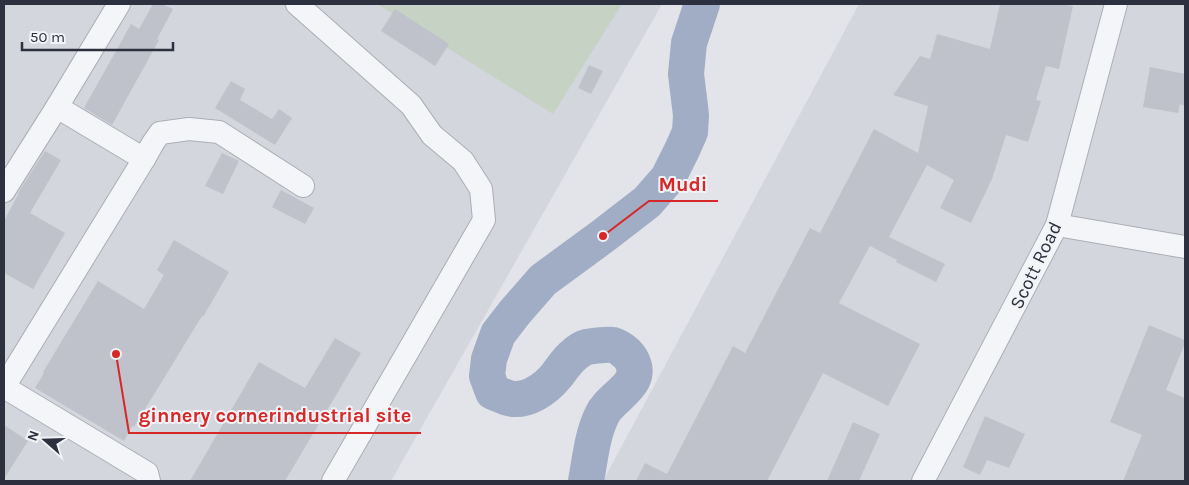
<svg xmlns="http://www.w3.org/2000/svg" width="1189" height="485" viewBox="0 0 1189 485" font-family="Karla,sans-serif">
  <style>
    .built { fill: #d4d6de }
    .green { fill: #c5d2c4 }
    .lines { fill: none; stroke-linecap: round; stroke-linejoin: round }
    .river { stroke: #a1adc5; stroke-width: 36 }
    .building { fill: #c0c2cb }
    .minor-casing { stroke: #abaeb6; stroke-width: 24 }
    .minor { stroke: #f4f5f8; stroke-width: 22 }
    .labels { text-anchor: middle; stroke-width: 4; stroke-linejoin: round; paint-order: stroke }
    .street-label { font-size: 19px; fill: #2c303f; stroke: #f1f3f6 }
    .leader { fill: none; stroke: #d62828; stroke-width: 2 }
    .callout-dot { fill: #d62828; stroke: #f1f3f6; stroke-width: 2 }
    .callout-label { font-size: 20px; text-anchor: middle; font-weight: bold; fill: #d62828; stroke: #f1f3f6; stroke-width: 4; stroke-linejoin: round; paint-order: stroke }
  </style>
  <rect width="100%" height="100%" fill="#e2e4e9"/>
  <g class="built">
    <polygon points="4,4 662,4 391,481 4,481"/>
    <polygon points="859,4 1185,4 1185,481 603,481"/>
  </g>
  <polygon class="green" points="377,4 622,4 553,114"/>
  <g class="lines">
    <path class="river" d="M586,481C590,460 592,435 602,415C610,396 646,385 631,359C628,354 620,347 613,345C609,344 592,346 587,347C583,348 577,352 574,355C567,360 562,369 557,375C546,389 526,403 508,398C503,396 498,394 493,392L487,376L489,359L498,334L515,312L543,280L603,236L647,202L668,178L682,150L690,132L691,115L686,74L689,43L702,4"/>
  </g>
  <g class="building">
    <polygon points="153,4 162,4 173,9 157,39 159,40 112,125 84,108 131,24 139,29"/>
    <polygon points="1000,4 1062,4 1073,6 1059,69 1046,66 1036,100 1041,101 1028,142 1006,135 992,179 971,223 940,208 954,180 927,165 889,237 945,264 936,282 896,262 897,260 870,246 839,303 920,344 888,406 823,373 767,481 636,481 645,463 667,474 733,346 745,353 810,228 820,233 874,129 918,153 928,106 893,95 920,56 930,59 937,34 990,49"/>
    <polygon points="395,9 449,44 435,66 381,31"/>
    <polygon points="589,65 603,71 591,94 578,88"/>
    <polygon points="1150,67 1185,74 1185,106 1180,104 1178,113 1143,107"/>
    <polygon points="231,81 245,89 240,100 272,119 279,109 292,118 275,145 215,108"/>
    <polygon points="45,151 61,160 30,213 65,233 33,289 4,273 4,221 19,193 18,193"/>
    <polygon points="222,153 239,161 223,194 205,186"/>
    <polygon points="281,190 314,208 305,224 272,207"/>
    <polygon points="174,240 229,272 203,317 202,316 134,427 132,426 124,441 35,388 44,373 43,372 98,281 144,309 164,275 157,270"/>
    <polygon points="1149,325 1185,340 1185,343 1166,390 1185,398 1185,481 1123,481 1142,435 1110,422"/>
    <polygon points="335,338 361,353 285,481 190,481 259,362 305,388"/>
    <polygon points="985,416 1025,434 1009,468 987,460 980,475 963,467"/>
    <polygon points="853,422 880,434 859,481 827,481"/>
    <polygon points="4,425 28,441 4,479"/>
  </g>
  <g class="lines">
    <g class="minor-casing">
      <g id="minor">
        <polyline points="297,4 411,105 432,135 463,161 481,189 484,220 333,481"/>
        <polyline points="57,107 144,159"/>
        <polyline points="4,191 57,107 119,4"/>
        <polyline points="1057,225 1185,247"/>
        <polyline points="4,387 144,159 153,143 160,133 189,129 219,132 303,186"/>
        <polyline points="4,387 147,473 149,481"/>
        <polyline points="923,481 1057,225 1116,4"/>
      </g>
    </g>
    <use href="#minor" class="minor"/>
  </g>
  <g class="labels">
    <g class="street-label">
      <text transform="translate(1035 265) rotate(-64)" y="7">Scott Road</text>
    </g>
  </g>
  <path class="leader" d="M603 236L649 201H718M116 354L129 433H421"/>
  <g class="callout-dot">
    <circle cx="603" cy="236" r="5"/>
    <circle cx="116" cy="354" r="5"/>
  </g>
  <g class="callout-label">
    <text x="683" y="191">Mudi</text>
    <text x="275" y="422">ginnery cornerindustrial site</text>
  </g>
  <rect width="1189" height="485" fill="none" stroke="#2c303f" stroke-width="10"/>
  <g transform="translate(45 440) rotate(290)" stroke="#f1f3f6" stroke-width="4" paint-order="stroke">
  <path d="M0-4L9 19L0 12L-9 19Z" fill="#2c303f"/>
  <text y="-8" font-size="14" font-weight="bold" text-anchor="middle" fill="#2c303f">N</text>
  </g>
  <path d="M22 42v8h151v-8" fill="none" stroke="#2c303f" stroke-width="2.5"/>
  <text x="30" y="42" font-size="15" fill="#2c303f" stroke="#f1f3f6" stroke-width="4" paint-order="stroke">50 m</text>
</svg>
